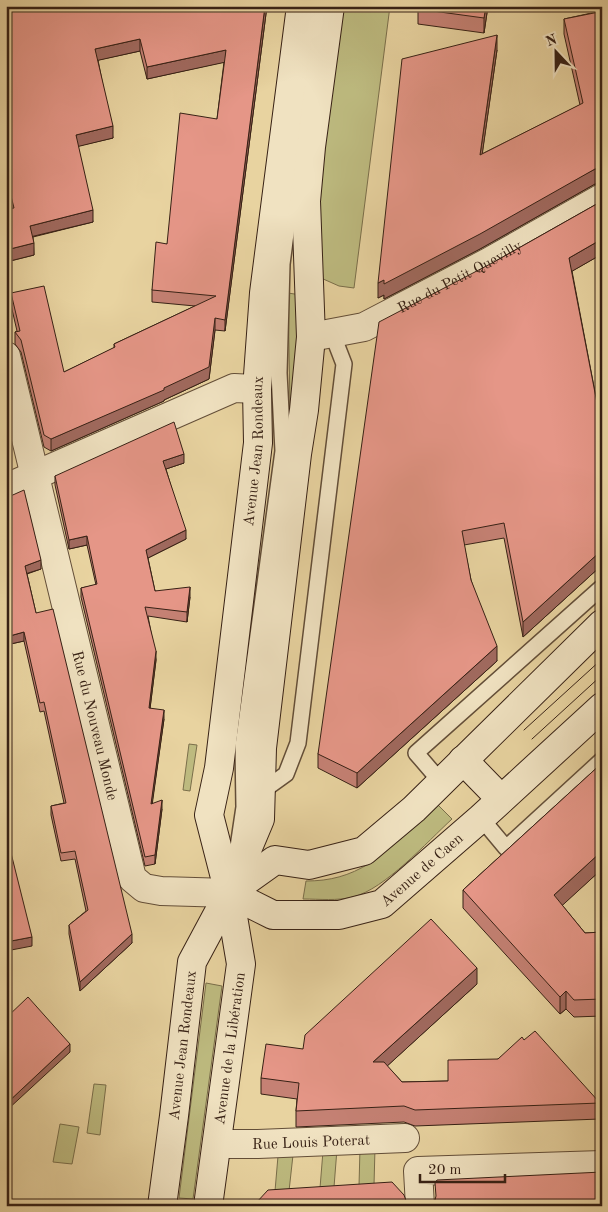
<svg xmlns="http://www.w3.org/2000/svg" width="608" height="1212" viewBox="0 0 608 1212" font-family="'Old Standard TT',serif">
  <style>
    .green { fill: #bdba7f; stroke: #7a6e4a }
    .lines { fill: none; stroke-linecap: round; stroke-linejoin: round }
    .lane-casing { stroke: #634e38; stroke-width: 18 }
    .street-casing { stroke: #634e38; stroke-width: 30 }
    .secondary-casing { stroke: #372115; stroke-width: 30 }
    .lane { stroke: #f0e2c1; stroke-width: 15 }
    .street { stroke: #f0e2c1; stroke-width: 28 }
    .secondary { stroke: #f0e2c1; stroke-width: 28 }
    .tram { stroke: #372115; stroke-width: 1 }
    .wall { fill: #c58174; stroke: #372115 }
    .shaded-wall { fill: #a0695e; stroke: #372115 }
    .building { fill: #e59687; stroke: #372115 }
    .labels { text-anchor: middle; stroke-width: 4; stroke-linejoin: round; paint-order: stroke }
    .street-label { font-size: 15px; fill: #372115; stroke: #f0e2c1 }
  </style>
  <rect width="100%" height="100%" fill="#e8d3a0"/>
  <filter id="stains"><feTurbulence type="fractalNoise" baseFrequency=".004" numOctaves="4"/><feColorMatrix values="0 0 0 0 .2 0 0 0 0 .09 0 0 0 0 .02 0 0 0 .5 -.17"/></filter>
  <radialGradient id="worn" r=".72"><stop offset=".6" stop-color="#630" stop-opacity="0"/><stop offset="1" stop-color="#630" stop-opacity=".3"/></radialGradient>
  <g class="green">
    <polygon points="343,6 390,6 354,288 339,286 321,278 319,188"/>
    <polygon points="288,293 301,295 297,407 290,407"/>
    <polygon points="189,744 197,745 190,791 183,790"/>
    <path d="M436,803L452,819C427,842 385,889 353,897C337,901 320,899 303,899L306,881C330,881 349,876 370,863Z"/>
    <polygon points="206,983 222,986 193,1199 179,1198"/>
    <polygon points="94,1084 106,1085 100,1135 87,1133"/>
    <polygon points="60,1124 79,1127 72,1164 53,1162"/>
    <polygon points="360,1148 375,1148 374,1185 359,1186"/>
    <polygon points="337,1149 334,1187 320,1188 323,1151"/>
    <polygon points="293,1155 289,1191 275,1191 278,1156"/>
  </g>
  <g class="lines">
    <g class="lane-casing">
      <g id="lane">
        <polyline points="441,782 416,753 602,587"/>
        <polyline points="261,792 286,774 298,743 344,364 332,333"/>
        <polyline points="481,818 506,848 602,760"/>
        <polyline points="238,847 244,807 243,746 283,451 279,373 282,264 316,6"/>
      </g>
    </g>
    <g class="street-casing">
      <g id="street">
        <path id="s1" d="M311,337L364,327L487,263L602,198"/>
        <path id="s2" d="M6,356L132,878L144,888L161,891L229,893"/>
        <polyline points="6,488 234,388 257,389"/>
        <path id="s3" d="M217,1144H258L405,1138"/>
        <polyline points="420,1206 418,1171 602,1165"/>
      </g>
    </g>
    <g class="secondary-casing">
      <g id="secondary">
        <polyline points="463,760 501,799"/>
        <polyline points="229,893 275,860 309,865 364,851 414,809 602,624"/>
        <path id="s4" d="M229,893L273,915H339L382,904L481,818L602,707"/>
        <path id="s5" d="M162,1206L174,1116L192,962L229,893L260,819L262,748L297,454L304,410L311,337L306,201L311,147L330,6"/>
        <path id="s6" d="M208,1206L241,964L229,893L209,815L219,768L258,443L257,389L264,293L301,6"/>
      </g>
    </g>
    <use href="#lane" class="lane"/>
    <use href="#street" class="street"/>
    <use href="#secondary" class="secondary"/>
    <g class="tram">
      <polyline points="524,730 602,659"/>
      <polyline points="532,739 602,675"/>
    </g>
  </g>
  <g class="wall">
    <polygon points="6,6 267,6 225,331 215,330 209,379 164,400 164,401 51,451 44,447 21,352 15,344 15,332 17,331 11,305 11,293 64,372 114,348 114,344 195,306 152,302 152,290 167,244 217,119 224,62 147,79 140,51 98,60 113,138 78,146 93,222 33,237 34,255 6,262 6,209 11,208 6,188"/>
    <polygon points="488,6 484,33 418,24 418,9"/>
    <polygon points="595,6 602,6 602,183 595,184 480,249 384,299 384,295 378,298 497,50 482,154 580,105 564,34 564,19 596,12"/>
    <polygon points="602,201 602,254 572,271 602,429 602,565 523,637 504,538 464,545 471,580 497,661 357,788 318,768 318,754 494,262"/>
    <polygon points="184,463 166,469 186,539 148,558 155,591 190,597 187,622 148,616 156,660 150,708 164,719 152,803 162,809 155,864 145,866 81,597 81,588 96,585 87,545 69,549 55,485 55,476"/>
    <polygon points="6,498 41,569 27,574 36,613 132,943 80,991 69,934 69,925 86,911 75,859 61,861 51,815 51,806 64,803 44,711 40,712 24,641 6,645"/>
    <polygon points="602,763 602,869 562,905 585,933 602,932 602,1016 574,1017 566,1009 560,1014 463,908 463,890"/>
    <polygon points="477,984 387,1066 402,1082 448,1081 498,1059 524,1040 600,1103 600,1119 415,1126 404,1122 296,1127 296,1111 297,1099 261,1094 261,1078 303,1049"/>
  </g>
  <g class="shaded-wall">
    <polygon points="265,6 267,6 225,331 225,320"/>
    <polygon points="486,6 488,6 484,33 484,18"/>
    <polygon points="497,35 497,50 480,170 480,155"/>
    <polygon points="140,39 140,51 95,61 95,49"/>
    <polygon points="226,50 226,62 147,79 147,67"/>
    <polygon points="113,126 113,138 76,147 76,135"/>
    <polygon points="602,168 602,183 595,184 480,249 384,299 384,295 378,298 378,283 595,169"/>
    <polygon points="93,210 93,222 30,237 30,226"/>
    <polygon points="602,239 602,254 569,273 569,258"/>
    <polygon points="34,243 34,255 6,262 6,250"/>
    <polygon points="215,318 215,330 209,379 164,400 164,401 51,451 51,439 164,388"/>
    <polygon points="184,454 184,463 163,470 163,461"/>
    <polygon points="186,530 186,539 146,559 146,550"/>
    <polygon points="87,536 87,545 69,549 69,540"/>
    <polygon points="602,550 602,565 523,637 523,622"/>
    <polygon points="41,560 41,569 25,574 25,566"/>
    <polygon points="190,587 190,597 187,622 187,612"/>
    <polygon points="24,632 24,641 6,645 6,637"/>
    <polygon points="497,646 497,661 357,788 357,773"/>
    <polygon points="156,651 156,660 149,717 149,708"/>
    <polygon points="164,710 164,719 151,813 151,804"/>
    <polygon points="162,800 162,809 155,864 155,855"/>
    <polygon points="602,851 602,869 554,913 554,895"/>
    <polygon points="132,934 132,943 80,991 80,982"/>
    <polygon points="32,937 32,946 6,951 6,942"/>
    <polygon points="477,968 477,984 373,1079 373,1062"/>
    <polygon points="566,991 566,1009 560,1014 560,997"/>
    <polygon points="70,1044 70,1052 6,1111 6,1104"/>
  </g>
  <g class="building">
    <polygon points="6,6 265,6 225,320 215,318 209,367 164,388 164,390 51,439 44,435 21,340 15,332 20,331 11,293 44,286 64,372 115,347 114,344 216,296 152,290 156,242 167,244 180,113 217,119 226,50 147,67 140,39 95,49 113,126 76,135 93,210 30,226 34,243 6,250 6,209 14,208 6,176"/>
    <polygon points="418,6 486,6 484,18 418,9"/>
    <polygon points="598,6 602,6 602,168 595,169 480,234 384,284 384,280 378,283 402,59 497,35 480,155 583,103 564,19 599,12"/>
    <polygon points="602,201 602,239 569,258 602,429 602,550 523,622 504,523 462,531 471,580 497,646 357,773 318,754 379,322 494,262"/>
    <polygon points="174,422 184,454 163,461 186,530 146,550 155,591 190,587 187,612 145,607 156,651 149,708 164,710 151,804 162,800 155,855 145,857 81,588 97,584 87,536 69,540 55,476"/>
    <polygon points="24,490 41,560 25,566 36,613 53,609 132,934 80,982 69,925 88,910 75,851 61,853 51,806 66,803 44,702 40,703 24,632 6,637 6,498"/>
    <polygon points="602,763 602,851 554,895 585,933 602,932 602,999 574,1000 566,991 560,997 463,890"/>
    <polygon points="11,853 32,937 6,942 6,854"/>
    <polygon points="431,919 477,968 373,1062 384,1062 402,1082 448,1081 448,1060 498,1059 522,1037 524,1040 535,1031 600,1103 415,1110 404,1106 296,1111 299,1083 261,1078 266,1044 303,1049 305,1035"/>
    <polygon points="28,997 70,1044 6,1104 6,1018"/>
    <polygon points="602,1172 602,1206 432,1206 434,1204 436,1196 435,1183 437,1180"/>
    <polygon points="392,1182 404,1195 408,1206 256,1206 256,1203 268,1190"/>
  </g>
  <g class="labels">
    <g class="street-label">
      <text dy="5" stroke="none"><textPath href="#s1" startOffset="162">Rue du Petit Quevilly</textPath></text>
      <text dy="5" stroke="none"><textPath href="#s6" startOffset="764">Avenue Jean Rondeaux</textPath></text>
      <text dy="5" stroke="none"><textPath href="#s2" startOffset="380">Rue du Nouveau Monde</textPath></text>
      <text dy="5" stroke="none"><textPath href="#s4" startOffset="212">Avenue de Caen</textPath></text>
      <text dy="5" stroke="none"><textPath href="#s5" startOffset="162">Avenue Jean Rondeaux</textPath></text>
      <text dy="5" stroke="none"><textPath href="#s6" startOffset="159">Avenue de la Libération</textPath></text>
      <text dy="5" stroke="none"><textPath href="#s3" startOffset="94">Rue Louis Poterat</textPath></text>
    </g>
  </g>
  <rect width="608" height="1212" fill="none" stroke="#e8d3a0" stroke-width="25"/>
  <rect x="8" y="8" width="593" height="1197" fill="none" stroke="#372115" stroke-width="2.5"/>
  <rect x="12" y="12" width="583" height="1187" fill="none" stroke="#372115"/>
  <g transform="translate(556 52) rotate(338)" stroke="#f0e2c1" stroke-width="4" paint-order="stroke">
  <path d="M0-4L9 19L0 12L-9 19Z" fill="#372115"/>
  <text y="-8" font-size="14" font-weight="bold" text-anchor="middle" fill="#372115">N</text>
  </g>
  <path d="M420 1174v8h85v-8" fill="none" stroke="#372115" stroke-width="2.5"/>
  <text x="428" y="1174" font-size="15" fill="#372115" stroke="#f0e2c1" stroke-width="4" paint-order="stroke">20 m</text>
  <rect width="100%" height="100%" filter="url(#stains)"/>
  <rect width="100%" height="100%" fill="url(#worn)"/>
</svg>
